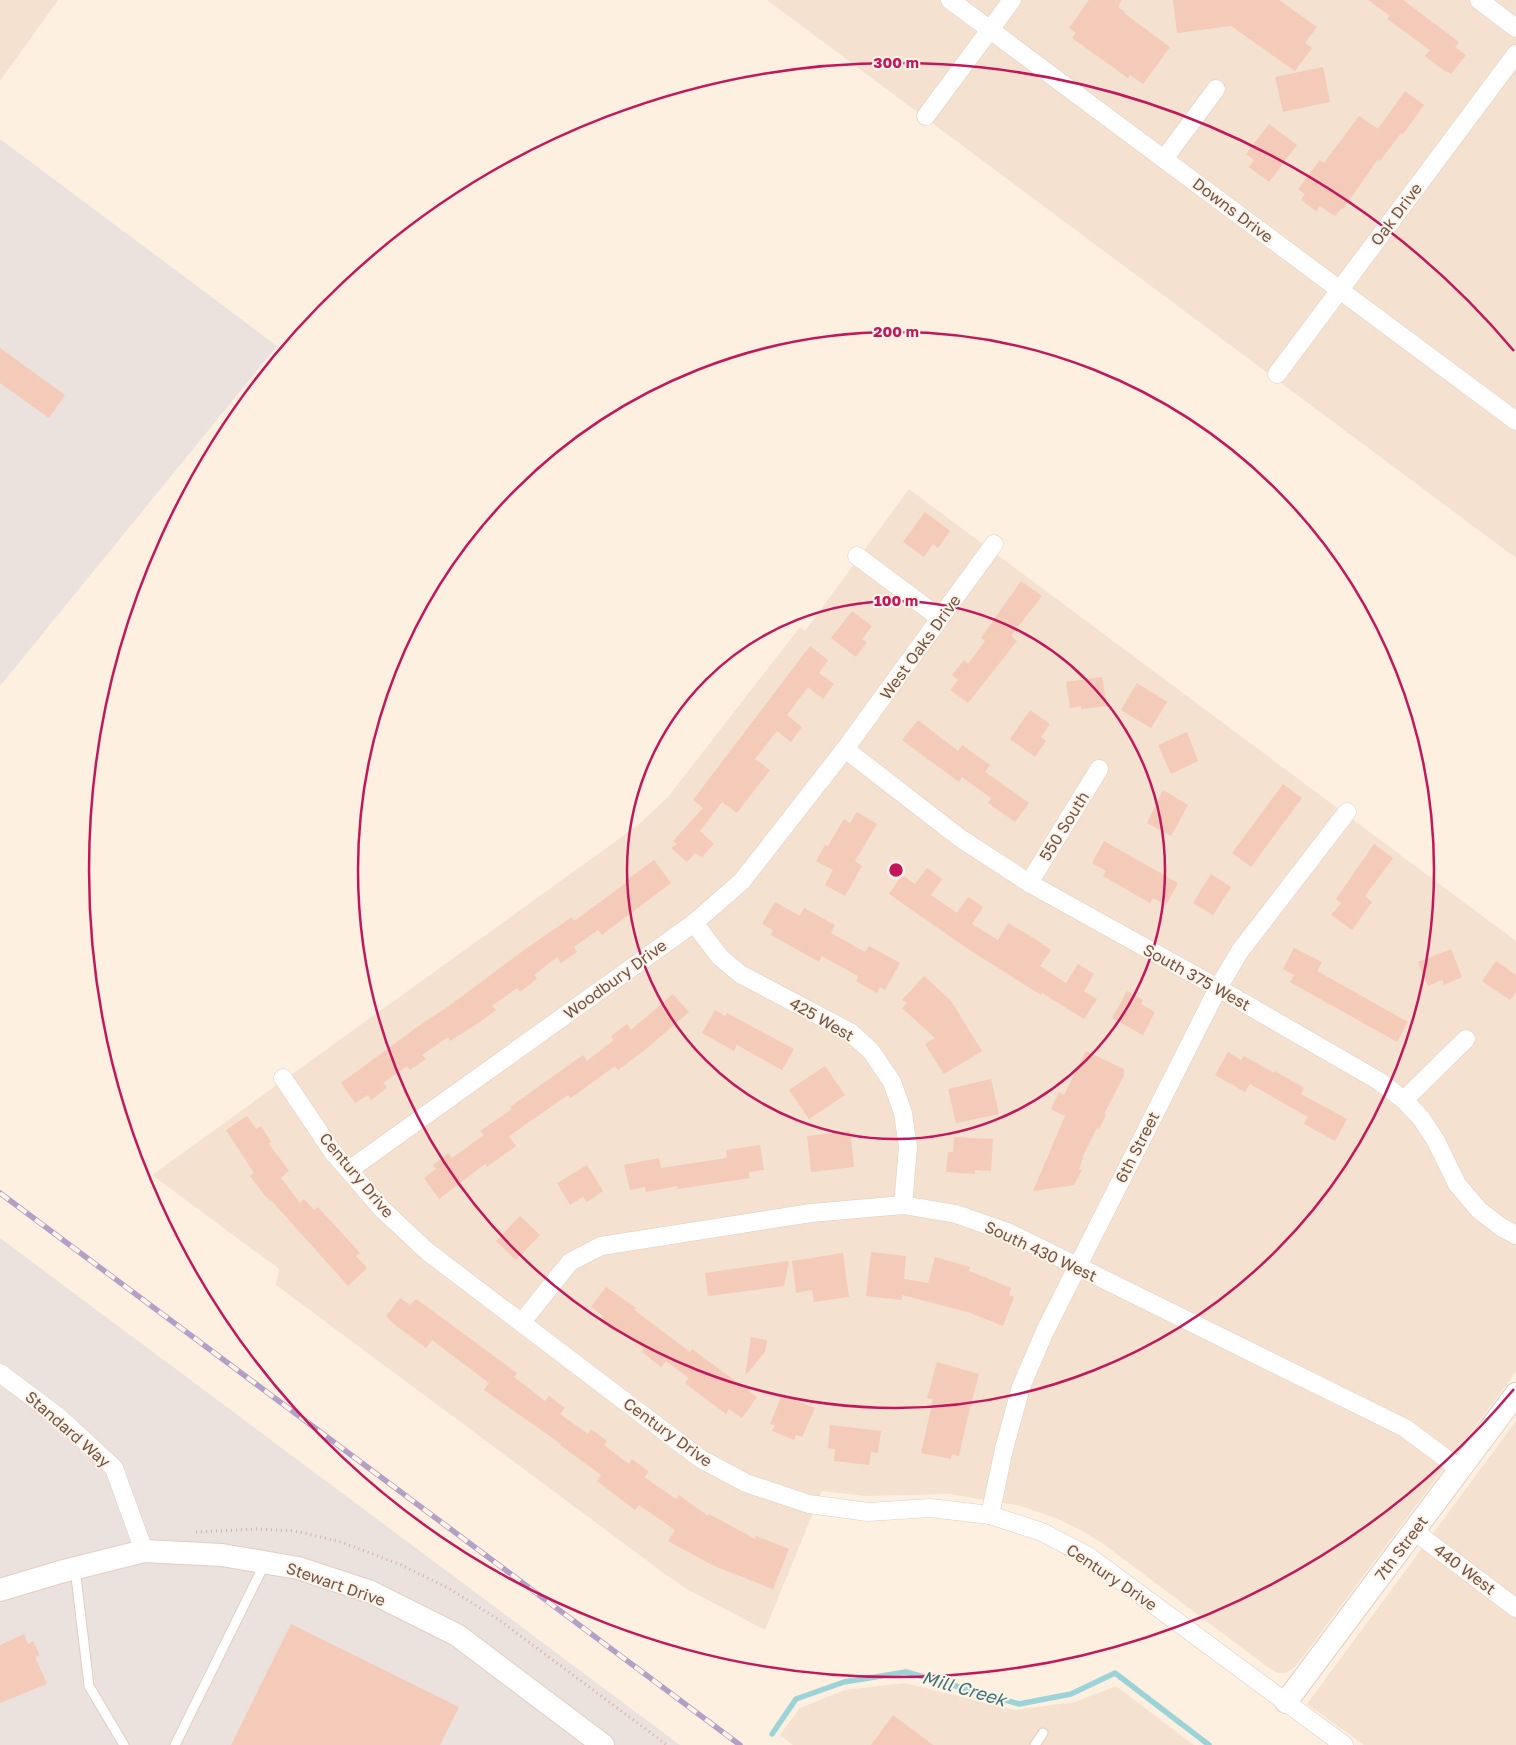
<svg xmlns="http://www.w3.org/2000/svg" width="1516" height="1745" viewBox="0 0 1516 1745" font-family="'Golos Text',sans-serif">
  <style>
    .residential { fill: #f5e1cf }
    .industrial { fill: #ebe2dd }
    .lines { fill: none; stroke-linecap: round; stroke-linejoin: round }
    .stream { stroke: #9bd3d9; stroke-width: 5.5 }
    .building { fill: #f3cbb8 }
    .service-casing { stroke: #e3cdc0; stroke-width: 11 }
    .minor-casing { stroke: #e3cdc0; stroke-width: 19 }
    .tertiary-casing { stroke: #e3cdc0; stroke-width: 24 }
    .path { stroke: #d7ae9b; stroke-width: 3; stroke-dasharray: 1 4; stroke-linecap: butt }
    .service { stroke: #fff; stroke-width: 9 }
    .minor { stroke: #fff; stroke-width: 18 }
    .tertiary { stroke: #fff; stroke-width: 22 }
    .rail-casing { stroke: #b2a0c6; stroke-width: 5.5 }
    .rail { stroke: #fff4e8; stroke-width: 4; stroke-dasharray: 11; stroke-linecap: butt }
    .ring { fill: none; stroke: #c2185b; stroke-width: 2.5 }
    .labels { text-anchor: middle; stroke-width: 4; stroke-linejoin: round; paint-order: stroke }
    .street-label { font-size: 16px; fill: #745447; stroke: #fff4e8 }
    .water-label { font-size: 18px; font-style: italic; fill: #3b757b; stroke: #fff4e8 }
    .centre { fill: #c2185b; stroke: #fff4e8; stroke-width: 2.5 }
    .ring-label { font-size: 15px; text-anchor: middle; font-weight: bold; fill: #c2185b; stroke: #fff4e8; stroke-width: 4; stroke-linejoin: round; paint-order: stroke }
  </style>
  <rect width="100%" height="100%" fill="#fdf0e1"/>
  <g class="residential">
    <polygon points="0,0 58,0 0,81"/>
    <polygon points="767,0 1516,0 1516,558"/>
    <polygon points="909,489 1516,941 1516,1372 1295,1667 1286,1673 1278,1673 1269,1668 1102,1543 1082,1531 1058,1519 1021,1506 950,1494 865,1496 822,1491 765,1630 685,1588 665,1574 276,1285 279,1269 152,1175 637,826 668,797 800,627 805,631"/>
    <polygon points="1516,1421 1516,1745 1364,1745 1307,1704"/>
    <polygon points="905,1683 1014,1710 1075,1702 1116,1686 1194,1745 793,1745 780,1735 800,1708 845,1690"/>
  </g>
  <g class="industrial">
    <polygon points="0,139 277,346 0,686"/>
    <polygon points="0,1238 680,1745 0,1745"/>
  </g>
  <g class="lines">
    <polyline class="stream" points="772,1734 796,1699 844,1682 906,1672 1019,1704 1071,1694 1115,1673 1209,1745"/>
  </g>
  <g class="building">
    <polygon points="1089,0 1122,0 1118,7 1125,12 1124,13 1170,47 1143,84 1130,75 1128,78 1072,38 1076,33 1069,28"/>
    <polygon points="1173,0 1279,0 1317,27 1305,43 1312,48 1295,71 1231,26 1177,33"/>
    <polygon points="1368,0 1403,0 1459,42 1455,47 1466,55 1451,74 1445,71 1425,56 1430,50 1387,19 1390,16"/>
    <polygon points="1323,67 1330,102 1283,112 1275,77"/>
    <polygon points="1405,91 1424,105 1403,134 1401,133 1380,161 1378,159 1343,209 1342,208 1335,216 1320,206 1316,211 1301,200 1305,194 1298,189 1320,160 1324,163 1359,116 1378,129"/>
    <polygon points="1269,124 1297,145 1269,182 1249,167 1254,160 1246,154"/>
    <polygon points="0,348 65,395 49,418 0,383"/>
    <polygon points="925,512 950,531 938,548 933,544 924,557 903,542"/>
    <polygon points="1021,581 1042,596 1011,636 1017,641 968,703 950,690 958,680 952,675 964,660 968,664 985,641 981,638"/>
    <polygon points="852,611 872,626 862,639 867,642 856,657 831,638"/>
    <polygon points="810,646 828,660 819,673 834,684 823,699 808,687 787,715 802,727 791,742 777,731 755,759 770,770 737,813 722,802 700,831 714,844 702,857 695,853 687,862 671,848 677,844 673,841 703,808 693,800"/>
    <polygon points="1102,677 1107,706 1081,709 1081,706 1070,708 1066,682"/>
    <polygon points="1137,683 1167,702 1151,728 1121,710"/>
    <polygon points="1030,710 1050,724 1041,737 1046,741 1035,757 1010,739"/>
    <polygon points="918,720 958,751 962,745 990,765 985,772 1029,803 1015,822 988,803 991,798 962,777 959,782 902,740"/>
    <polygon points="1187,732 1198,761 1171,774 1158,745"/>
    <polygon points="1283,784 1302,798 1251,867 1232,853"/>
    <polygon points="1163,790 1188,805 1171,836 1147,823"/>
    <polygon points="857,812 877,824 855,861 862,866 845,896 825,885 833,870 816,861 825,845 828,846 844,819 850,823"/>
    <polygon points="1104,841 1178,883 1166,905 1153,898 1150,903 1103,876 1106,871 1092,863"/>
    <polygon points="1374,844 1393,858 1365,896 1372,902 1352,930 1331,915 1341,903 1336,899"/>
    <polygon points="654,860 671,883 602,935 598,930 574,947 577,952 561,963 557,957 534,975 537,979 520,992 517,988 492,1006 496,1010 480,1022 450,1041 448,1037 422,1055 426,1059 410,1070 407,1066 383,1083 387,1088 371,1100 368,1095 355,1103 341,1083 420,1025 449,1006 531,945 572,917 574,921 626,883 625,881"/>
    <polygon points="927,868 942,879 931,895 957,913 968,897 983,907 972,924 998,940 1008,923 1035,939 1051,950 1040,966 1066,983 1078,964 1094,974 1084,991 1097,999 1084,1019 1042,993 1041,995 968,949 889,894 902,875 915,884"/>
    <polygon points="1211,874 1231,887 1213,915 1193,903"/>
    <polygon points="775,902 800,916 804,908 835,925 831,933 865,952 869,946 900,963 885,990 880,987 877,993 856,981 858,976 822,956 819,962 771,935 773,930 762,924"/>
    <polygon points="1294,948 1322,962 1317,971 1408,1022 1397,1042 1290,982 1294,975 1283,969"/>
    <polygon points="1451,949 1462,977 1444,985 1442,980 1428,986 1418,962"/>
    <polygon points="1496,961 1516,975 1516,992 1510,1000 1482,981"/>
    <polygon points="924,976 951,1001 982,1051 944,1074 925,1044 935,1038 902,1008 907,1003 902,1000"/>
    <polygon points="1127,991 1143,1000 1141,1004 1155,1012 1143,1035 1112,1018"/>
    <polygon points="673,994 689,1012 646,1049 618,1070 615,1066 571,1098 568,1095 509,1136 516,1146 487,1167 485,1164 439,1199 424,1178 436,1169 433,1165 448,1153 452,1158 484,1135 480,1131 512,1109 510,1107 583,1055 587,1061 614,1040 611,1036 627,1024 631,1030"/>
    <polygon points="715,1010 725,1016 727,1013 794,1049 782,1070 737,1045 734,1051 702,1033"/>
    <polygon points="1086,1051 1124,1069 1124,1075 1104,1114 1106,1115 1099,1129 1097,1128 1082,1158 1083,1158 1079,1169 1082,1170 1074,1185 1033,1191 1065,1116 1051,1109 1059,1092 1064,1095"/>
    <polygon points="1228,1052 1241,1060 1244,1056 1274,1073 1275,1071 1304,1088 1301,1094 1347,1119 1335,1141 1304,1124 1308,1117 1250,1084 1245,1092 1215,1075"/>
    <polygon points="825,1066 845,1095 809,1119 789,1090"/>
    <polygon points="991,1079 999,1114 956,1123 948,1089"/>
    <polygon points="247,1116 256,1129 261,1126 271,1142 269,1144 289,1171 281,1178 300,1203 304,1199 314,1210 318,1207 360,1253 356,1256 367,1268 348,1286 271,1200 270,1201 266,1197 250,1176 254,1173 226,1130"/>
    <polygon points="850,1131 854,1167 811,1172 807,1136"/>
    <polygon points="954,1137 993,1139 991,1171 975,1170 975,1174 946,1172 948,1152 953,1152"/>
    <polygon points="760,1145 764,1170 749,1172 750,1178 678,1189 677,1186 646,1192 645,1187 630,1190 624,1165 659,1158 661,1168 727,1158 726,1150"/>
    <polygon points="587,1165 603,1191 587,1202 583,1197 570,1205 557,1183"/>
    <polygon points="520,1216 540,1235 516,1260 496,1241"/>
    <polygon points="871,1252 906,1256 904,1279 928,1283 935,1257 970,1267 969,1271 1011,1288 1009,1295 1014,1297 1003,1326 968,1312 902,1295 902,1300 866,1296"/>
    <polygon points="843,1253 849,1297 814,1302 812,1290 796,1293 792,1261"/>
    <polygon points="789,1261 784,1286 708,1296 705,1273"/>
    <polygon points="606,1287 636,1308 634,1310 690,1352 692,1349 757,1397 742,1418 729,1409 726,1414 685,1383 689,1378 666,1361 661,1367 642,1352 644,1349 619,1330 617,1333 600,1321 603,1316 591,1307"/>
    <polygon points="400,1298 410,1305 416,1299 445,1320 517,1373 514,1377 545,1401 549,1396 565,1408 560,1414 588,1434 591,1429 607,1441 604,1445 629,1464 632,1459 649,1472 644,1477 676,1499 679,1495 708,1516 709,1514 755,1539 756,1536 789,1549 773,1589 714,1566 668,1541 675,1530 639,1505 635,1510 597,1481 601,1475 560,1445 561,1444 484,1390 489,1383 432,1340 426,1348 395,1325 386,1316"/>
    <polygon points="751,1337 767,1340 765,1352 745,1376"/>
    <polygon points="937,1362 979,1374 967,1420 959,1456 952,1454 951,1459 921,1453 933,1399 927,1398"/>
    <polygon points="782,1395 815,1408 802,1437 796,1435 794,1440 772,1431 775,1425 770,1424"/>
    <polygon points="830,1425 881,1431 878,1453 871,1452 869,1465 834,1461 835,1449 828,1448"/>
    <polygon points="291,1624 459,1707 440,1745 231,1745"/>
    <polygon points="24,1634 28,1644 33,1641 40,1655 35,1657 47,1684 0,1703 0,1645"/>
    <polygon points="893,1715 933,1745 871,1745"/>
  </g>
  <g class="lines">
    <g class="service-casing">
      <g id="service">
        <polyline points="75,1568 89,1686 124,1745"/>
        <polyline points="175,1745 265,1563"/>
        <polyline points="1035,1745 1043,1733"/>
      </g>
    </g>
    <g class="minor-casing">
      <g id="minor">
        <polyline points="950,0 1516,421"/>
        <polyline points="1479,0 1516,28"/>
        <polyline points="926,116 1012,0"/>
        <polyline points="1164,159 1216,89"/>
        <polyline points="1277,374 1516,54"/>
        <polyline points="857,556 940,618"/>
        <polyline points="845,749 960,838 1029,883 1218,988 1379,1081 1404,1100 1421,1118 1436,1141 1457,1184 1479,1210 1501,1227 1516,1235"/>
        <polyline points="1029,883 1099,769"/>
        <polyline points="694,923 720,957 740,974 850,1032 871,1051 892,1082 903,1113 908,1147 903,1205"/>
        <polyline points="283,1078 332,1151 383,1210 428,1252 701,1459 746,1483 809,1504 868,1512 930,1508 990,1515 1042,1532 1088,1556 1344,1745"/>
        <polyline points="1404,1100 1466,1039"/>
        <polyline points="349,1170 694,923 742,881 845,749 994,544"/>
        <polyline points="522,1322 570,1262 601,1246 811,1213 903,1205 956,1214 1010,1233 1405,1428 1460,1469"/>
        <polyline points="0,1373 60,1418 114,1468 144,1551"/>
        <polyline points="990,1515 1004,1449 1021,1387 1045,1331 1218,988 1240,951 1347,812"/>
        <polyline points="1414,1531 1516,1608"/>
      </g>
    </g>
    <g class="tertiary-casing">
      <g id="tertiary">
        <polyline points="0,1590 60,1572 144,1551 222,1555 298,1568 371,1592 457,1635 603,1745"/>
        <polyline points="1286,1702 1516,1394"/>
      </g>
    </g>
    <polyline class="path" points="196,1532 255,1529 295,1531 341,1542 399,1564 450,1589 499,1620 667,1745"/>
    <use href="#service" class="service"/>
    <use href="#minor" class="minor"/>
    <use href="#tertiary" class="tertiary"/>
    <g class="rail-casing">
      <polyline id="rail" points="0,1193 740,1745"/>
    </g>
    <use href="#rail" class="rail"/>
  </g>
  <g class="ring">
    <circle cx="896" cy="870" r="269"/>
    <circle cx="896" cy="870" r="538"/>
    <path d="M1514 1389A807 807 0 1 1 1514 351"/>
  </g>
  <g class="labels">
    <g class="street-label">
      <text transform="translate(1233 210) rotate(37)" y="6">Downs Drive</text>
      <text transform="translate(1396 214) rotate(-53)" y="6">Oak Drive</text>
      <text transform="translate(920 647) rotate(-54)" y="6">West Oaks Drive</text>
      <text transform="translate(1064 826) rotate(-58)" y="6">550 South</text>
      <text transform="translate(1197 977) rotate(29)" y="6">South 375 West</text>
      <text transform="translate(615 979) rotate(-36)" y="6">Woodbury Drive</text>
      <text transform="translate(822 1019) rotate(30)" y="6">425 West</text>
      <text transform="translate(1137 1147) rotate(-63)" y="6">6th Street</text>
      <text transform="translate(357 1175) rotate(50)" y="6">Century Drive</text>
      <text transform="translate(1041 1251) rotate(25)" y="6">South 430 West</text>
      <text transform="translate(68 1429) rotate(41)" y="6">Standard Way</text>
      <text transform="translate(668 1432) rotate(36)" y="6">Century Drive</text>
      <text transform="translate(1401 1548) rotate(-53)" y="6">7th Street</text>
      <text transform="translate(1465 1569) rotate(37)" y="6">440 West</text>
      <text transform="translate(1112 1577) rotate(34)" y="6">Century Drive</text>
      <text transform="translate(336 1584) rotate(19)" y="6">Stewart Drive</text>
    </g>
    <g class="water-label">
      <text transform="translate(964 1689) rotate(16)" y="6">Mill Creek</text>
    </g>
  </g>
  <circle cx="896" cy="870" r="8" class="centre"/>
  <g class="ring-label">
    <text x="896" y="68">300 m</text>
    <text x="896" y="337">200 m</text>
    <text x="896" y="606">100 m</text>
  </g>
</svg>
